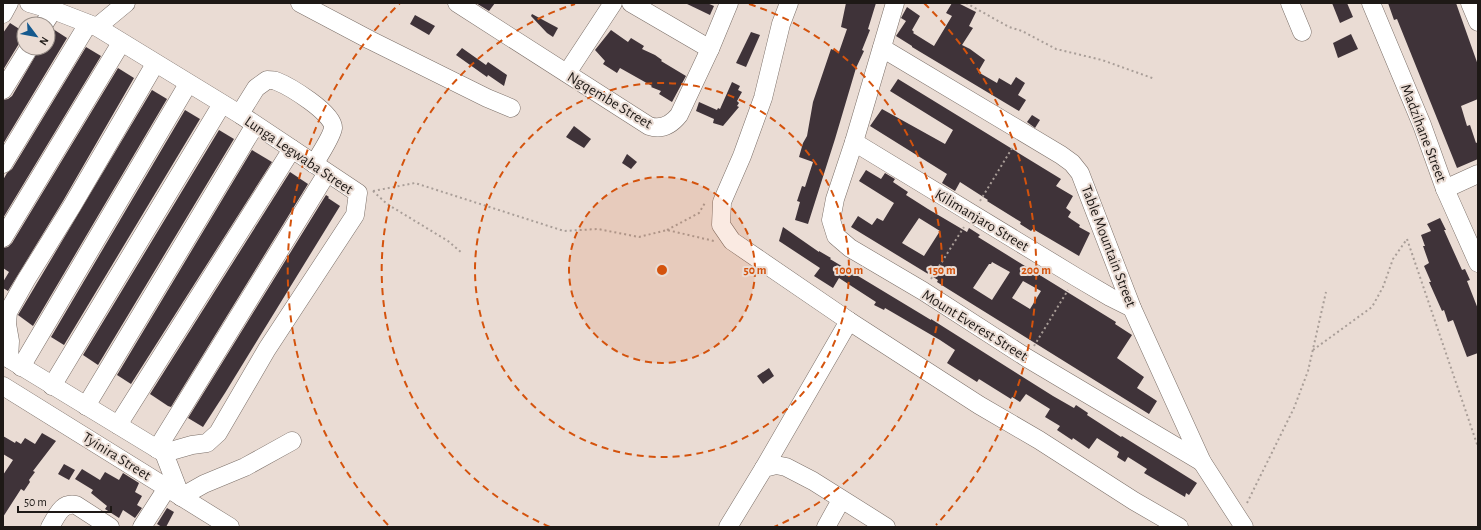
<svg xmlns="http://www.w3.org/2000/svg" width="1481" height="530" viewBox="0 0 1481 530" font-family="'Alegreya Sans',sans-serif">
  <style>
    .building { fill: #3f3339; fill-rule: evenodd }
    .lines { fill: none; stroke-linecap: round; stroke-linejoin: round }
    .minor-casing { stroke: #7b6f68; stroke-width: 19 }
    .path { stroke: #a99e98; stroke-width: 2; stroke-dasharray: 2 3; stroke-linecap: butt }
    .minor { stroke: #fff; stroke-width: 18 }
    .ring { fill: none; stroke: #d4530d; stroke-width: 2; stroke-dasharray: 7 5 }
    .labels { text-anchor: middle; stroke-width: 4; stroke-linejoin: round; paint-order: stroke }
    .street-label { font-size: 15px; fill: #1e1916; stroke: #eadcd4 }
    .centre { fill: #d4530d; stroke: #eadcd4; stroke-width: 2 }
    .ring-label { font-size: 12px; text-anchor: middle; font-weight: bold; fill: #d4530d; stroke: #eadcd4; stroke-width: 4; stroke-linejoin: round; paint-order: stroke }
  </style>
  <rect width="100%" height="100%" fill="#eadcd4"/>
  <g class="building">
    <polygon points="476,3 495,3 489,11"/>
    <polygon points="685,3 707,3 714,6 710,15"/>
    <polygon points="846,3 876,3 868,29 870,30 862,50 864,51 856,68 835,139 808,224 795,220 800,202 797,201 802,186 805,187 813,162 799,157 803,143 807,136 813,102 831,49 839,52 847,29 841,27"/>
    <polygon points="952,3 958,3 976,12 969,26 973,28 962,45 970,49 985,60 978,72 997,83 999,78 1011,85 1016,77 1025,83 1018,95 1026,100 1019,111 912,47 912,46 896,36 906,21 901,18 907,7 920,16 912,30 914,32 913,33 934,46 952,16 946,13"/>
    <polygon points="1332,3 1347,3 1353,17 1340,23"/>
    <polygon points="1388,3 1456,3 1478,65 1478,99 1461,106 1467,126 1470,125 1476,143 1478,142 1478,159 1457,168 1397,19 1394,20"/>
    <polygon points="532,14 558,28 553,37 547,33 531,16"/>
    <polygon points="415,15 435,26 429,35 410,24"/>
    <polygon points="10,23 24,32 24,39 20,42 3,70 3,33"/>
    <polygon points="53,29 67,38 3,144 3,100 8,99 12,96 40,48 48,48 48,35"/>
    <polygon points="611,30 628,42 631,38 644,46 642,49 655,55 662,60 661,61 686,76 672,102 659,94 661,91 651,87 652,86 620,68 617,73 603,64 605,61 595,50"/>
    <polygon points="751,32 760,35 746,67 736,63"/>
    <polygon points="1351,34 1358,49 1338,58 1333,43"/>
    <polygon points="86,47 101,56 3,218 3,180 7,173 12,169"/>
    <polygon points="462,48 486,65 488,62 507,75 504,86 488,75 487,77 456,55"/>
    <polygon points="118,68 134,78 63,201 8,291 3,288 3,282 9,272 3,268 3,248 8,247 12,243"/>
    <polygon points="898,79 1061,179 1056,186 1073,196 1066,208 1071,212 1068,217 1080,225 1079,227 1090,233 1079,256 1033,229 1031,231 1020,224 1021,222 987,201 988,200 960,182 955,191 942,183 947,174 870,126 882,109 945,144 953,130 890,91"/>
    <polygon points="732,82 740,86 738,90 742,92 737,101 739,103 737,106 739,107 723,126 713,123 714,119 696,111 699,102 717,110 718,108 720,109"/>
    <polygon points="152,90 167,99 33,326 18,315"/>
    <polygon points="185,110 200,119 64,345 51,337"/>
    <polygon points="1032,115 1040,120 1035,128 1027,122"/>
    <polygon points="574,126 591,139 584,148 566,137"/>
    <polygon points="219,130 234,139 98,365 83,355"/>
    <polygon points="252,150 272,162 131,384 117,375"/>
    <polygon points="627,154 637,162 631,169 622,163"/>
    <path d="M866,170L881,179L885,173L895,179L893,182L908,192L906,195L928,209L967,232L969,228L980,235L978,237L1116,322L1115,324L1132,335L1117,358L1144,377L1137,388L1157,401L1149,414L948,289L937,282L938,280L851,227L858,216L872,225L877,218L883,221L894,203L859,181ZM919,218L940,231L924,256L902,243ZM992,262L1010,272L992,300L973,288L989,264H991ZM1023,281L1041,291L1030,309L1012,298Z"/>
    <polygon points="290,172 308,184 171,407 168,406 150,394"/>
    <polygon points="326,195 329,197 328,198 340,206 225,393 203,427 188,418"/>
    <polygon points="1440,218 1446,230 1444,230 1462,270 1465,269 1470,280 1467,281 1478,309 1478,353 1467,357 1453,320 1448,322 1444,310 1442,311 1429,282 1431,282 1424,266 1429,263 1423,246 1425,246 1421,235 1431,231 1427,224"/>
    <polygon points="783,227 819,252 819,251 831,258 830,259 931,320 931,319 1053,396 1074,408 1076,405 1088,413 1087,415 1121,437 1122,436 1197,483 1189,495 1186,493 1185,497 1144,473 1147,469 1128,457 1125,462 1117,457 1119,452 1097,438 1089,449 1073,438 1072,440 1057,430 1060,426 1045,417 1050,409 1026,394 1020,402 1012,397 1011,399 979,379 977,382 947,363 955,350 940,340 885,308 884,310 874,305 876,302 839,278 833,288 814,276 820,268 779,241"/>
    <polygon points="769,368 774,376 763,384 757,376"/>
    <polygon points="42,433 56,441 33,471 35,472 29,480 30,482 24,491 21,489 3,517 3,475 13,460 3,454 3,436 15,443 16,441 21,444 25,438 35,444"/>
    <polygon points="64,464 75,470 69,480 58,474"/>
    <polygon points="82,469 100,480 105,472 119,480 123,473 139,483 135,492 142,496 137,505 142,508 135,518 123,510 119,518 105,509 107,506 91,493 93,490 75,479"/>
    <polygon points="167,508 174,512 166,527 162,527 157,524"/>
  </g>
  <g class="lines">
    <g class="minor-casing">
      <g id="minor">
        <polyline points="29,3 53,10 97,27 241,115 358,193 355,215 267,349 218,433 207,443 192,445 164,453 181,497 204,484 245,467 292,441"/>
        <polyline points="300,3 370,40 487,98 511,108"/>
        <path d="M457,3L649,126C661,130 671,125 679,115L710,49L729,3"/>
        <polyline points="631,3 710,49"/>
        <polyline points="789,3 781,24 763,98 742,156 722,202 721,225 732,241 849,321 979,405 1039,440 1134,501 1179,527"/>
        <polyline points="895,3 854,142 835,199 831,220 836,236 850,248 923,291 1027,358 1202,462"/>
        <polyline points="1290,3 1302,32"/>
        <polyline points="1371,3 1422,125 1445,189 1478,263"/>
        <polyline points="1470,3 1478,22"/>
        <polyline points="3,14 9,3"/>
        <polyline points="44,24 53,10"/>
        <polyline points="97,27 126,3"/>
        <polyline points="882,48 1061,155 1072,163 1080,173 1132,308 1202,462 1244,527"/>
        <polyline points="567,73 613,3"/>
        <polyline points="3,90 29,48"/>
        <path d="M241,115V112L256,88L267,80C270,80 274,80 276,81C289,86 334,113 333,128C332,136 319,156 314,164"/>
        <polyline points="854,142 1076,277 1110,297 1132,308"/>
        <polyline points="3,164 88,24"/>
        <polyline points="1445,189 1478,174"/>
        <polyline points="3,238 121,43"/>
        <polyline points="9,359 10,341 7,324 8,312 26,280 72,206 155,64"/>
        <polyline points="11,360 164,453"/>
        <polyline points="21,367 188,84"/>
        <polyline points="3,386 230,527"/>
        <polyline points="52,386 222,104"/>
        <polyline points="86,406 255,125"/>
        <polyline points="118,425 292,149"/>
        <polyline points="157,449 327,173"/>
        <polyline points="764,468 849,321"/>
        <path d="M50,527C57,516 61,502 76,505L110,527"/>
        <polyline points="142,527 167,488"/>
        <polyline points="728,527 764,468 776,465 786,467 813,481 886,527"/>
        <polyline points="826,527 841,500"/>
      </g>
    </g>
    <g class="path">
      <polyline points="966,3 1009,27 1022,31 1056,49 1102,60 1155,79"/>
      <polyline points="373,191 415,183 564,231 598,229 639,237 667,230 714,241"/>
      <polyline points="373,191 387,204 448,241 462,253"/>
      <polyline points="980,201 1014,145"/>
      <polyline points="667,230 699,213 706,201"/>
      <polyline points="1407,239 1478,447"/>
      <polyline points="931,279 964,227"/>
      <polyline points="1034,346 1068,290"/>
      <polyline points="1313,350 1372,307 1383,287 1393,259 1407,239"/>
      <polyline points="1247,503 1294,408 1308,371 1326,292"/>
    </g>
    <use href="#minor" class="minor"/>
  </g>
  <circle cx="662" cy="270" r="93" fill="#d4530d" fill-opacity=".12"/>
  <g class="ring">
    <circle cx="662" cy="270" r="93"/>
    <circle cx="662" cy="270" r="187"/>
    <path d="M550 527A280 280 0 0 1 575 4M749 4A280 280 0 0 1 774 527"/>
    <path d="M388 525A374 374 0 0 1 400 3M924 3A374 374 0 0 1 936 525"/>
  </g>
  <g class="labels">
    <g class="street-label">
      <text transform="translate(610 100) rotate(31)" y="5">Ngqembe Street</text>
      <text transform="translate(1424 133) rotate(69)" y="5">Madzihane Street</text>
      <text transform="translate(299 155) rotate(34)" y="5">Lunga Legwaba Street</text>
      <text transform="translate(982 220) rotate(31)" y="5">Kilimanjaro Street</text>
      <text transform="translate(1109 246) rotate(69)" y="5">Table Mountain Street</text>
      <text transform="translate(975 325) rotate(32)" y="5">Mount Everest Street</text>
      <text transform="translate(117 456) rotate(32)" y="5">Tyinira Street</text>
    </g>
  </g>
  <circle cx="662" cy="270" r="6" class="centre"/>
  <g class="ring-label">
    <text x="755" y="274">50 m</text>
    <text x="849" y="274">100 m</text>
    <text x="942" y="274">150 m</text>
    <text x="1036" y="274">200 m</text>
  </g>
  <rect width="1481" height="530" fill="none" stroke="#1e1916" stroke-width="8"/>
  <g transform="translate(36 36) rotate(122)"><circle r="19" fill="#eadcd4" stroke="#988e88"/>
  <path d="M0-3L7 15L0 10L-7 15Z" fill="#15598e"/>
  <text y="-6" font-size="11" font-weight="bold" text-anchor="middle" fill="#1e1916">N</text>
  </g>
  <path d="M18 506v6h93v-6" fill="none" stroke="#1e1916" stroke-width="2"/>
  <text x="24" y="506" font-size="12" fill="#1e1916" stroke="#eadcd4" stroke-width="3" paint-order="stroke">50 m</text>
</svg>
